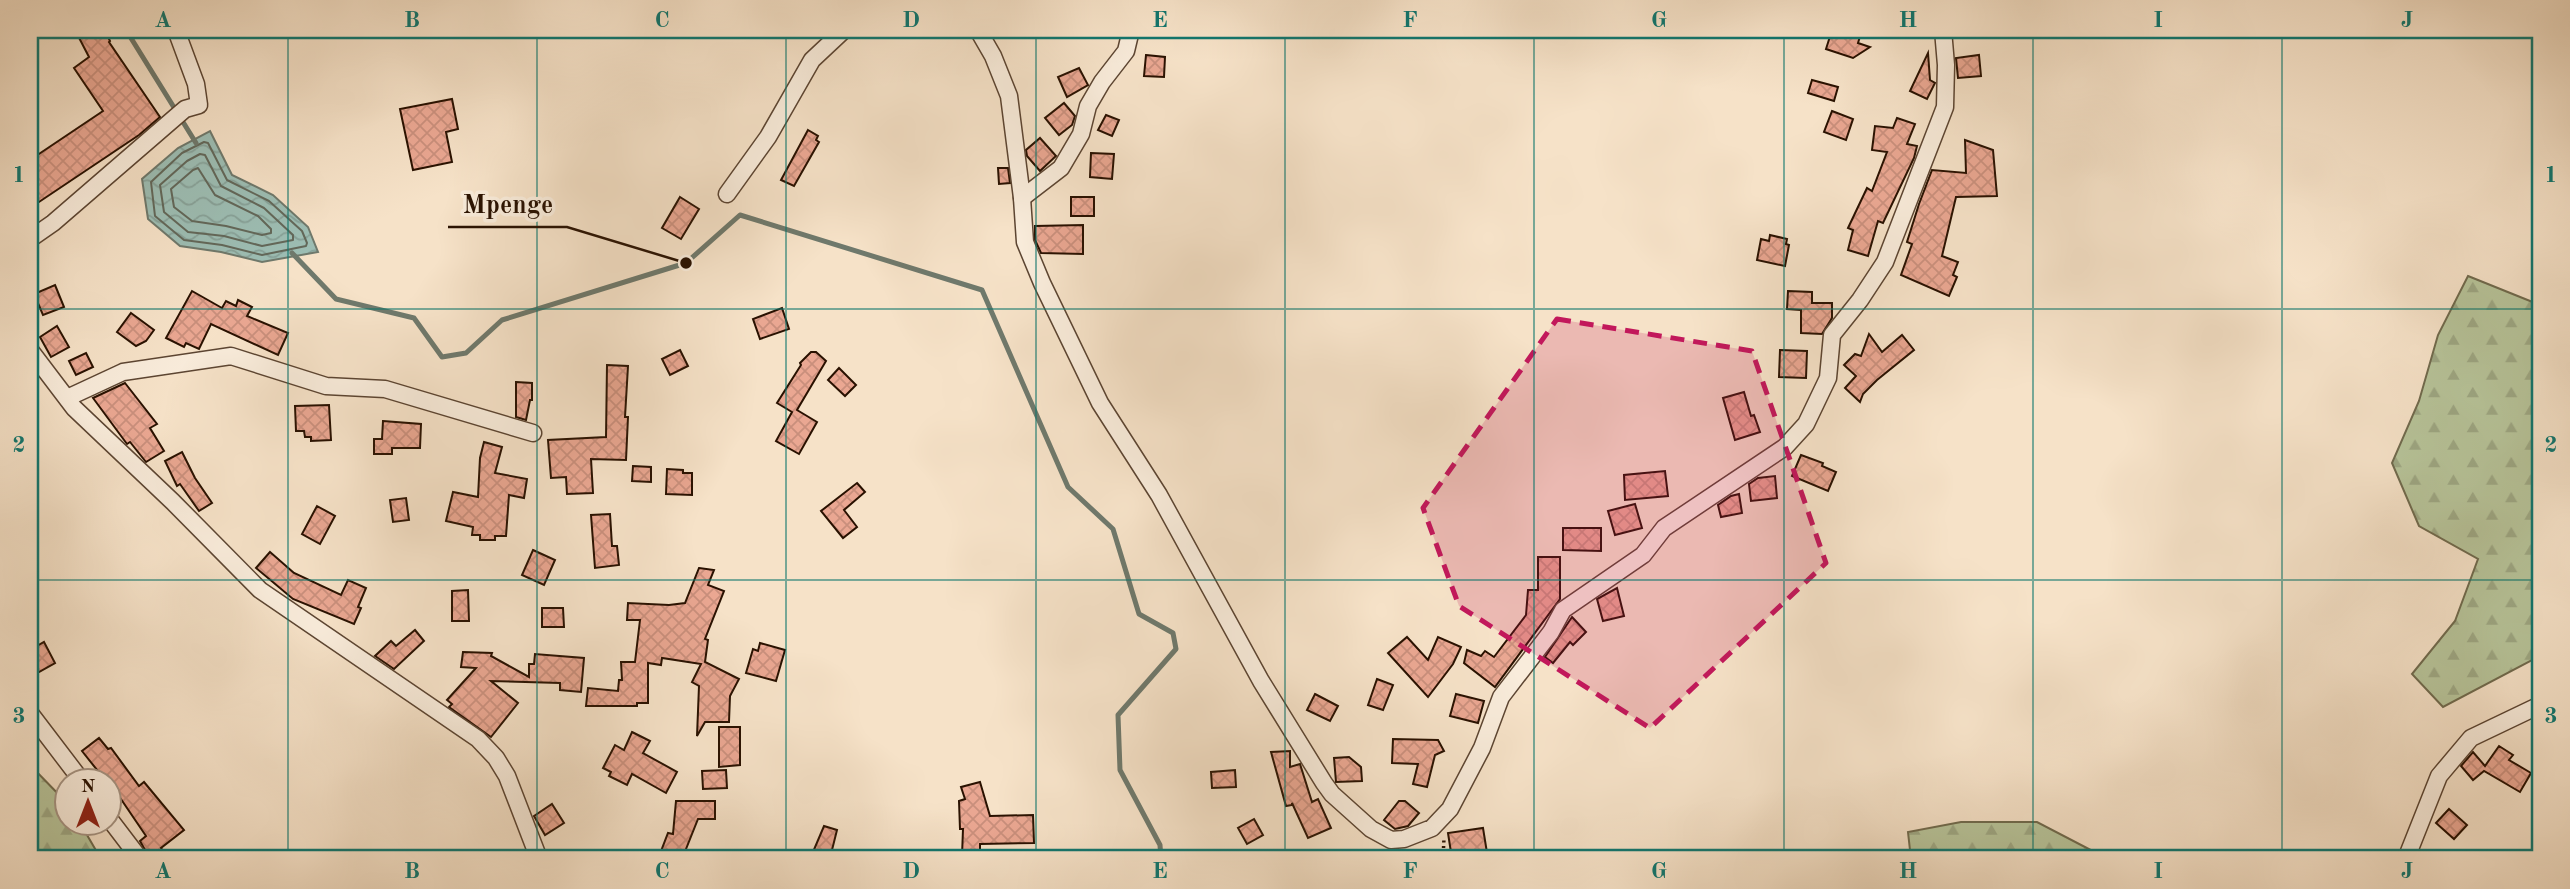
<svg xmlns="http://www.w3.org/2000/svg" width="2570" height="889" viewBox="0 0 2570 889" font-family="'Old Standard TT',serif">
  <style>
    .forest { fill: url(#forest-firs); stroke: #706a4d; stroke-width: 2 }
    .water { fill: url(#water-waves); stroke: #6f796c; stroke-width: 2 }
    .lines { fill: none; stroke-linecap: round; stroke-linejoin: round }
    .shore { stroke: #63685a; stroke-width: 2 }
    .stream { stroke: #6f796c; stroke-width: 5 }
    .building { fill: url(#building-cross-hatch); stroke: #291100; stroke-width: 2 }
    .minor-casing { stroke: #5c4532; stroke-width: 19 }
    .path { stroke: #291100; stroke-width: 3.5; stroke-dasharray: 2 3.5; stroke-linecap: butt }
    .minor { stroke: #f9ecdb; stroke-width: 16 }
    .marked { fill: #c2185b; fill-opacity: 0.2; stroke: #c2185b; stroke-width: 5; stroke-dasharray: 14 9; stroke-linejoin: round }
    .grid { fill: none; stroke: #0f766e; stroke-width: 2; stroke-opacity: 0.55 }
    .leader { fill: none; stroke: #291100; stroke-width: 2.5 }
    .callout-dot { fill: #291100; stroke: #f9ecdb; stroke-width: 2.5 }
    .callout-label { font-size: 26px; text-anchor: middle; font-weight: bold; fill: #291100; stroke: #f9ecdb; stroke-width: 7; stroke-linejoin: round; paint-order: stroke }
    .neatline { fill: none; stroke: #0f766e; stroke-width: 2.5 }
    .grid-label { font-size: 23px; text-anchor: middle; font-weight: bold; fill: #0f766e }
  </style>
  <defs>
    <pattern id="forest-firs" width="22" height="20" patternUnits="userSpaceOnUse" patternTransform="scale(1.75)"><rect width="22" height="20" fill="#b7c49a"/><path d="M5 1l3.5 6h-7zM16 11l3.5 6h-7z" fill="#9da783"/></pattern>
    <pattern id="water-waves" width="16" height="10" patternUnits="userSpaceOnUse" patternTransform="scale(1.75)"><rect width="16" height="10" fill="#9dbeb4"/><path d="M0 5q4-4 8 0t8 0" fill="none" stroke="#87a299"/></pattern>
    <pattern id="building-cross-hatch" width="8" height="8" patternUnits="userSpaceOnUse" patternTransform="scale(1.75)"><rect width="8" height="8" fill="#eaa792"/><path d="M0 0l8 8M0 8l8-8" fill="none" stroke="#c98f7c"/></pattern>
  </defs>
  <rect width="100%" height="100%" fill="#f6e2c8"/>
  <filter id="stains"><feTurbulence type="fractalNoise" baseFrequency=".00286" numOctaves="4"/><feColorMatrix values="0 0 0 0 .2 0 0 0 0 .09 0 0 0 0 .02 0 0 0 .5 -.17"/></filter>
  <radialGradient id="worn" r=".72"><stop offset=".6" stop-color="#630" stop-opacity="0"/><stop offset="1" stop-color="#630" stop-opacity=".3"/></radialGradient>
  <g class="forest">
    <polygon points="2468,276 2540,305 2540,656 2443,707 2412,674 2455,621 2478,559 2419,526 2392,463 2419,401 2438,335"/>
    <polygon points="30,765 66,802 66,822 80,823 101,859 30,859"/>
    <polygon points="1961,822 2037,822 2108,859 1911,859 1908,832"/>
  </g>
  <polygon class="water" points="210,131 232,175 273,195 308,227 318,252 262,262 221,252 180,246 148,219 142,179 178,148"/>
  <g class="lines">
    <g class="shore">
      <polygon points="204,142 208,143 227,180 269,201 302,231 307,243 306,246 262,255 222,245 184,240 155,216 151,182 182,153"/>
      <polygon points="200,154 205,155 221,186 264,208 293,235 293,240 262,246 224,236 188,232 164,212 160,185 187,161"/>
      <polygon points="198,168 215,195 258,216 271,229 271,233 262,235 226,226 192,221 174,207 171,189 193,170"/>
    </g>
    <g class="stream">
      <polyline points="126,30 196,143"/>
      <polyline points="292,253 336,299 414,318 442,357 466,353 502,320 686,263 740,215 982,290 1068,487 1113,529 1139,614 1173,633 1176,649 1118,715 1120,770 1160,845 1161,859"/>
    </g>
  </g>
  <g class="building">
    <polygon points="75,30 105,30 110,41 109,42 160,117 139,135 36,204 30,196 30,160 103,111 74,68 89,57"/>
    <polygon points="1832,30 1850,30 1861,33 1858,43 1870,47 1853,58 1826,49"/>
    <polygon points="1928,53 1930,80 1935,83 1927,99 1910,91"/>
    <polygon points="1146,55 1165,57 1164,77 1144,76"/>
    <polygon points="1979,55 1981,76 1958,78 1956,58"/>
    <polygon points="1079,68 1088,85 1067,97 1058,77"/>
    <polygon points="1812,80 1838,87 1834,101 1808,93"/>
    <polygon points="452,99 458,129 446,132 452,162 413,170 400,109"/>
    <polygon points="1064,103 1075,116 1072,125 1059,135 1045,118"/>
    <polygon points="1832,111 1853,119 1846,140 1824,132"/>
    <polygon points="1106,115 1119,120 1112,136 1098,130"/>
    <polygon points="1897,118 1915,124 1907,144 1917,146 1914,158 1883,223 1878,221 1868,256 1848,250 1853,230 1848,228 1867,188 1872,191 1887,152 1872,150 1875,126 1893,128"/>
    <polygon points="808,130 818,136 816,140 819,142 794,186 781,180"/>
    <polygon points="1040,138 1056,156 1040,171 1027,156 1026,150"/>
    <polygon points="1965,140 1993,150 1997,196 1956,197 1942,256 1958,262 1953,275 1957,277 1949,296 1901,275 1912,244 1907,242 1919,204 1932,170 1966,173"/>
    <polygon points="1091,153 1114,154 1112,179 1090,177"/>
    <polygon points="998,168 1008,168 1010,183 999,184"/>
    <polygon points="680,197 699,209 681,239 662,228"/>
    <rect x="1071" y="197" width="23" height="19"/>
    <polygon points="1083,225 1083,254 1041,253 1035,240 1035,226"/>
    <polygon points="1770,235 1787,239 1786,244 1789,245 1785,266 1757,260 1761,239 1769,241"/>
    <polygon points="55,285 64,307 43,315 34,294"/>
    <polygon points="192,291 222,308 226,301 236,306 238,300 252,307 247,316 288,333 278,355 211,324 199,349 186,343 184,347 166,338"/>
    <polygon points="1788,291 1812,292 1812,303 1832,303 1832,318 1822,334 1801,333 1801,310 1787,309"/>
    <polygon points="782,308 789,329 760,339 753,319"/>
    <polygon points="131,313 154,330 146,341 136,346 117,332"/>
    <polygon points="57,326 69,347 51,357 40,337"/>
    <polygon points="1869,334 1882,352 1902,335 1914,350 1877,380 1863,394 1860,402 1845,388 1856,376 1844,365 1855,354 1861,356"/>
    <polygon points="680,350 688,366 670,375 662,359"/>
    <polygon points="1780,350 1807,351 1806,378 1779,377"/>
    <polygon points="811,352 816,352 826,361 797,410 817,422 799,454 776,441 792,412 777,403 801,365 800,363"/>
    <polygon points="86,353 93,367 76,375 69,361"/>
    <polygon points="607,365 628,366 625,417 628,417 626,460 591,459 593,493 567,494 566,477 551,478 548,440 606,437"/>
    <polygon points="839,368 856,385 845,396 828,380"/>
    <polygon points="516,382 532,383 532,400 530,400 526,420 516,417"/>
    <polygon points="125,383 157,424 150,428 164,451 146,462 130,442 127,444 93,398"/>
    <polygon points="1744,392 1751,416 1754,415 1760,432 1735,440 1723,398"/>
    <polygon points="329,405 331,440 311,441 311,437 305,437 304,431 296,431 295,406"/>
    <polygon points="383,421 421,424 420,448 392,448 392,454 374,454 374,439 382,439"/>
    <polygon points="484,442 502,447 495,473 527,479 524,498 509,495 506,536 495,536 495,540 480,540 480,535 472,535 473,527 446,521 453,492 478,497 480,458"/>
    <polygon points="182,452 195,478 212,503 199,511 180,484 177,486 165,461"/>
    <polygon points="1801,455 1823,463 1822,466 1836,472 1828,491 1792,476"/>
    <polygon points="633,466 651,467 651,482 632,481"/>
    <polygon points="667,469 683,470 683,473 692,473 692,495 666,494"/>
    <polygon points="1665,471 1668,496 1625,500 1624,475"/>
    <polygon points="1775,476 1777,498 1751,501 1749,484 1758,478"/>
    <polygon points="857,483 865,492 844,510 857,527 843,538 821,511"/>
    <polygon points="1739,494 1742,513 1721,517 1718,505 1731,496"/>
    <polygon points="406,498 409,520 393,522 390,500"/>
    <polygon points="1635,504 1642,528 1615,535 1608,511"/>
    <polygon points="317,506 335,516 320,544 302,534"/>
    <polygon points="610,514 612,546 617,546 619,565 595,568 591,515"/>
    <polygon points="1563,528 1601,528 1601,551 1563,550"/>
    <polygon points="533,550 555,560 544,585 522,575"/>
    <polygon points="270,552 294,573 341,595 348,580 366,588 358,607 361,608 354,624 293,599 256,568"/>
    <polygon points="1538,557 1560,557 1560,599 1495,687 1464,663 1467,650 1481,656 1485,651 1494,657 1526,615 1528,590 1538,590"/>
    <polygon points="699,568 714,570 708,585 724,591 705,639 708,640 705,662 739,679 730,696 729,722 705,722 697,736 699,686 692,682 701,664 662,658 661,665 648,663 648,703 637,703 637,706 586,706 588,688 618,691 619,680 622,680 621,662 635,662 640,620 627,620 628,603 669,605 685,603"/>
    <polygon points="1617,588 1624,616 1603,621 1597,599"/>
    <polygon points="468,590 469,621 452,621 452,591"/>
    <polygon points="542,608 563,608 564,627 542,627"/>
    <polygon points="1572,617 1586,632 1573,645 1570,642 1553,663 1545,657"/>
    <polygon points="415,630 424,641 394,669 375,656 391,641 396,646"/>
    <polygon points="1407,637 1428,660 1438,637 1461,647 1453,664 1428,697 1388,653"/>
    <polygon points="44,642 55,663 30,677 30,650"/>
    <polygon points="760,643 785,650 776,681 746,673 753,649 758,651"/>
    <polygon points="463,652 492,653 491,656 529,677 529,664 534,664 535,654 584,658 581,692 560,690 560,683 491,681 518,703 491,737 449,707 452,704 447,700 476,668 461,667"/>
    <polygon points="1377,679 1393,685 1383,710 1368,705"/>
    <polygon points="1315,694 1338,706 1330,721 1307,710"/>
    <polygon points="1456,694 1484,701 1478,723 1450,716"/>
    <polygon points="719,727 740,727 740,765 719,767"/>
    <polygon points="632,732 650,741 643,753 677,772 666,793 632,774 627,785 609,776 611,772 603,768 615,745 624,750"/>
    <polygon points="99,738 108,749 111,748 139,786 144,782 184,830 161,848 169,859 150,859 140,841 146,836 108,780 105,780 82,751"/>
    <polygon points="1393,739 1438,740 1444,751 1435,755 1427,787 1413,784 1418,764 1392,763"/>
    <polygon points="2499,746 2513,755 2509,760 2531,773 2520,792 2484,771 2473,780 2461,766 2473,752 2485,766"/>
    <polygon points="1290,751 1290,767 1300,764 1312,802 1318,799 1331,828 1308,838 1292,803 1292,805 1286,806 1271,752"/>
    <polygon points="1349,757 1361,767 1362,781 1336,782 1334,758"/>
    <polygon points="726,770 727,788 703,789 702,771"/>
    <polygon points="1235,770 1236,787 1212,788 1211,772"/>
    <polygon points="980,782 990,816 1033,815 1034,843 980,844 980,856 962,856 963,829 960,829 959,801 965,799 961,787"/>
    <polygon points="676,801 715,801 715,819 698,819 682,859 658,859 668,833 673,834"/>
    <polygon points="1399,801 1405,801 1419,813 1408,826 1395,829 1384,820"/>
    <polygon points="552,804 564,823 545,835 534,816"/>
    <polygon points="2449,809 2467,825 2454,839 2436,823"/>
    <polygon points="1254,819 1263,835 1247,844 1238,828"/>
    <polygon points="824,826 837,830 832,850 844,859 810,859"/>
    <polygon points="1483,828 1488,859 1452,859 1448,833"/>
  </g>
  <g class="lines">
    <g class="minor-casing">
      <g id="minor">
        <polyline points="978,30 993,56 1009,96 1022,198 1025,242 1042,283 1100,403 1159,495 1261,681 1324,783 1332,794 1371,829 1391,840 1404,839 1432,828 1450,809 1482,748 1501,697 1551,632 1563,610 1643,555 1664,528 1785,447 1806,424 1828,378 1832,335 1860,300 1885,262 1945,107 1946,65 1943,30"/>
        <polyline points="727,194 768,137 812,60 844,30"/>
        <polyline points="1022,198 1061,168 1081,134 1088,106 1102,82 1126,51 1131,30"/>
        <polyline points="30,239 53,223 178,115 185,109 199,105 196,84 176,30"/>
        <polyline points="30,350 74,408 173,502 260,590 478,739 496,758 507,776 539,859"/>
        <polyline points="67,398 123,372 231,356 326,386 385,389 533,433"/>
        <polyline points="30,713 81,780"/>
        <polyline points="108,817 140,859"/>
        <polyline points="2406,859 2439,776 2471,738 2540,705"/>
      </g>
    </g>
    <polyline class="path" points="1443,859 1444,838"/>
    <use href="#minor" class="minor"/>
  </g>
  <path class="marked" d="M1557,319L1752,351L1826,563L1650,728L1459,606L1423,508Z"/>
  <path class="grid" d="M288,30V859M537,30V859M786,30V859M1036,30V859M1285,30V859M1534,30V859M1784,30V859M2033,30V859M2282,30V859M30,309H2540M30,580H2540"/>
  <path class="leader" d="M686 263L567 227H448"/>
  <circle class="callout-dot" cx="686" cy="263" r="7"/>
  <g class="callout-label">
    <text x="508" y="213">Mpenge</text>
  </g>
  <rect width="2570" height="889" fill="none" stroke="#f6e2c8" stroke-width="77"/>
  <g transform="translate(88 802)"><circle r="33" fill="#f9ecdb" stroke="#a69483" stroke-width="2"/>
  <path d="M0-5L12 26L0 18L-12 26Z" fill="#8f2418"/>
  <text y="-10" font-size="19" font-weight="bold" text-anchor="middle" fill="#291100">N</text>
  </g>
  <rect x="38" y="38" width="2494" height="812" class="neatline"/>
  <g class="grid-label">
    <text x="163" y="27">A</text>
    <text x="412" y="27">B</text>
    <text x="662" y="27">C</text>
    <text x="911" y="27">D</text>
    <text x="1160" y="27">E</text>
    <text x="1410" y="27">F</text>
    <text x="1659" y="27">G</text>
    <text x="1908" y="27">H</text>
    <text x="2158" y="27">I</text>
    <text x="2407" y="27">J</text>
    <text x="19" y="182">1</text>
    <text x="2551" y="182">1</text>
    <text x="19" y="452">2</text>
    <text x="2551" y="452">2</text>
    <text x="19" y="723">3</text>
    <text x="2551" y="723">3</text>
    <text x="163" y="878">A</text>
    <text x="412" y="878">B</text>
    <text x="662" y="878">C</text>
    <text x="911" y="878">D</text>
    <text x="1160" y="878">E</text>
    <text x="1410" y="878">F</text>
    <text x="1659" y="878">G</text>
    <text x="1908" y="878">H</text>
    <text x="2158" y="878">I</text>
    <text x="2407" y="878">J</text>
  </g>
  <rect width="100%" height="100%" filter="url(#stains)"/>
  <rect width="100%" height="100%" fill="url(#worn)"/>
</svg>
